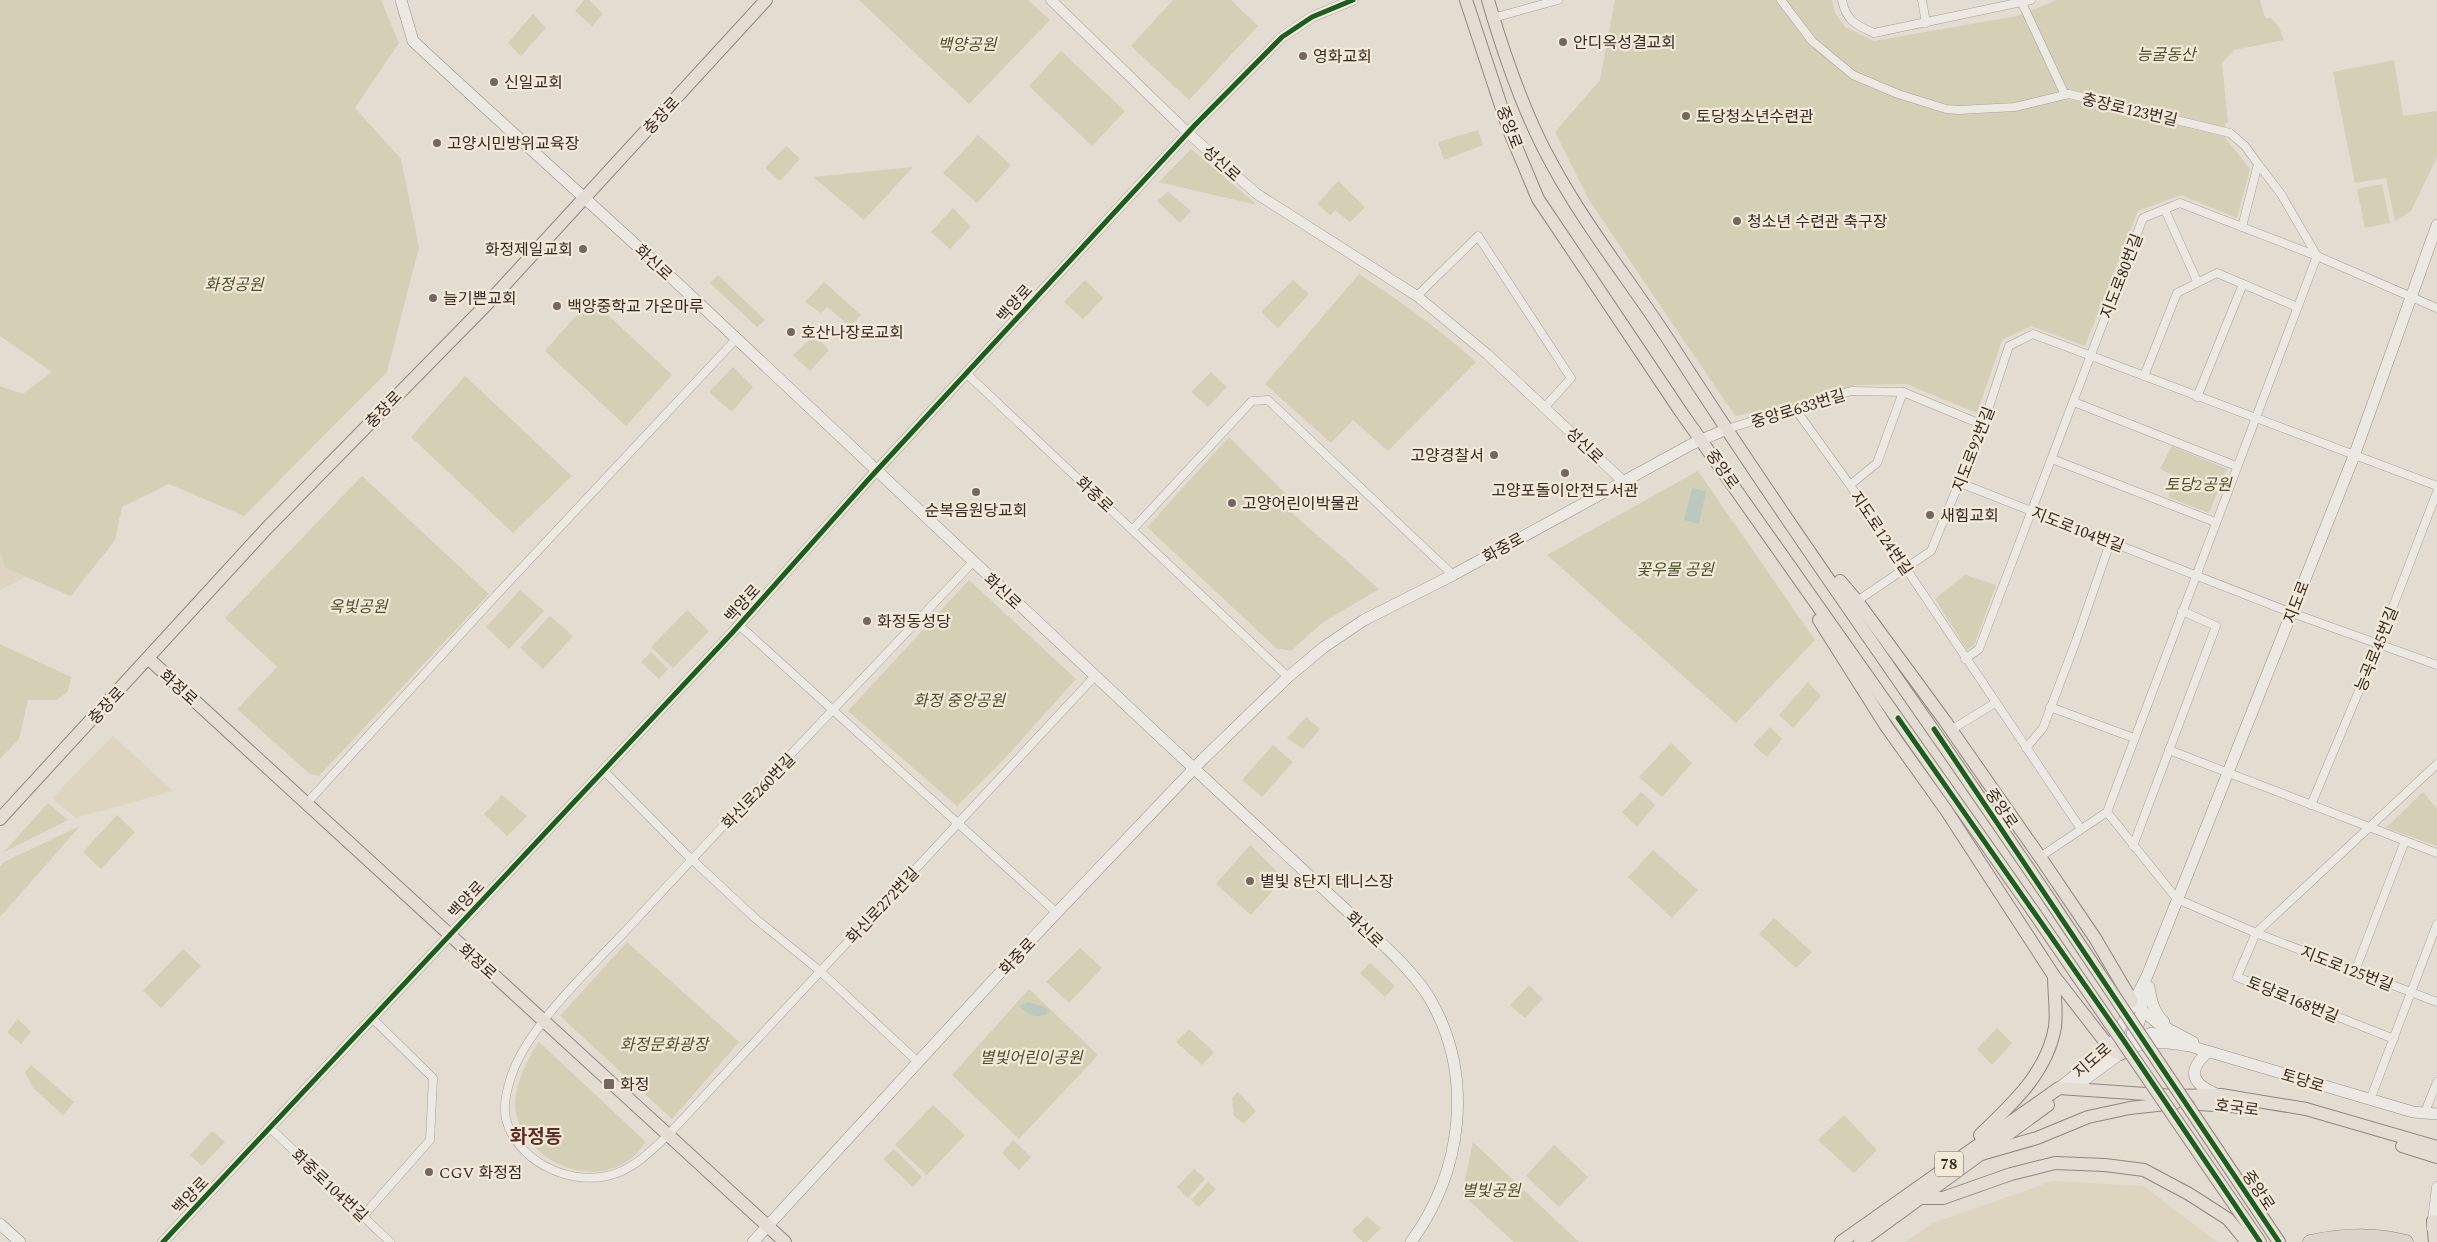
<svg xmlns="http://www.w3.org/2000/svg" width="2437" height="1242" viewBox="0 0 2437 1242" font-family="Spectral,'Noto Sans KR',serif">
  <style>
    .farmland { fill: #ded5c1 }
    .green { fill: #d4d0b6 }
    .water { fill: #bbc8bf }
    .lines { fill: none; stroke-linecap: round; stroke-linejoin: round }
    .minor-casing { stroke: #a9a29a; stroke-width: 9 }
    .tertiary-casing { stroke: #a9a29a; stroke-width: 11 }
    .secondary-casing { stroke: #99918a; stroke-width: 12 }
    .primary-casing { stroke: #8f8880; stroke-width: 14 }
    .trunk-casing { stroke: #8f8880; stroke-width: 15 }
    .minor { stroke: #ece8e2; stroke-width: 8 }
    .tertiary { stroke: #ece8e2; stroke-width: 10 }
    .secondary { stroke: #ece8e2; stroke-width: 11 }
    .primary { stroke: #e3ddd4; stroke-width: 12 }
    .trunk { stroke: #dcd5cc; stroke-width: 14 }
    .primary-bridge-casing { stroke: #8f8880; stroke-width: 14; stroke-linecap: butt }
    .primary-bridge { stroke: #e3ddd4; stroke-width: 12 }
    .cycleway-casing { stroke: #f2e9d9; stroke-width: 8 }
    .cycleway { stroke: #1b5e20; stroke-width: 5 }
    .poi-dot { fill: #73685f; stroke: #f2e9d9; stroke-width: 2 }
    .labels { text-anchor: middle; stroke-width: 4.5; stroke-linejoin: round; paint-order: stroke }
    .shield { fill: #f2e9d9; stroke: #6f6359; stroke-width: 1 }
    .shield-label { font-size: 15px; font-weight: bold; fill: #372a22 }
    .poi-label { font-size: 16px; fill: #372a22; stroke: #f2e9d9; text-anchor: start }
    .park-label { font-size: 16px; font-style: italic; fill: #4c512b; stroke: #f2e9d9 }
    .street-label { font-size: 16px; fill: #372a22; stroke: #f2e9d9 }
    .quarter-label { font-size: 19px; font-weight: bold; fill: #5f2d26; stroke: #f2e9d9 }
  </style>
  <rect width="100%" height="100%" fill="#e3dcd1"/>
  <g class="farmland">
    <polygon points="0,551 5,568 26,577 0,590"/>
    <polygon points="113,736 173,791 76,818 52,798"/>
    <polygon points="2052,1181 2144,1186 2217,1242 1906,1242 1931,1224"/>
  </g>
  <g class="green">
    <polygon points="0,0 381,0 399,43 355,108 401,159 419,247 387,372 244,516 169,484 122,507 115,540 71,596 5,568 0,551 0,386 23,394 52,372 0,336"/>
    <polygon points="584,0 589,0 603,14 592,26 575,11"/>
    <polygon points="859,0 1028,0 1050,20 969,104"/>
    <polygon points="1173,0 1231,0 1258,26 1189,100 1131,46"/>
    <polygon points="1615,0 1832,0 1835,13 1845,27 1874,41 2017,16 2057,0 2260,0 2265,18 2271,18 2279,27 2284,40 2234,50 2222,63 2228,123 2225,123 2226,139 2250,169 2237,218 2181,195 2138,211 2085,346 2031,326 2002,340 1977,413 1906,384 1856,385 1776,408 1735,416 1589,200 1555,132 1600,80"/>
    <polygon points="533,14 546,28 521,56 508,43"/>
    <polygon points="1061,51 1125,111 1092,146 1029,86"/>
    <polygon points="2394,60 2403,116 2437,111 2437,157 2411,211 2395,221 2386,178 2355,183 2333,72"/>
    <polygon points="1478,130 1483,145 1444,160 1438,142"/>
    <polygon points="978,135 1011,165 977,203 943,173"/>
    <polygon points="786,146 800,159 780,181 765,168"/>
    <polygon points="1191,149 1257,205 1159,182"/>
    <polygon points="913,167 864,220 813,177"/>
    <polygon points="1338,181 1365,207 1350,222 1335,210 1330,215 1317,204"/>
    <polygon points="2382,184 2390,223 2365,228 2357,189"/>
    <polygon points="1168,192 1191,211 1180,223 1157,201"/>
    <polygon points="953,208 971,227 950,249 931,232"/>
    <path d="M1359,274C1400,301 1439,329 1476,362L1388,451L1353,420L1331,443L1265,384Z"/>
    <polygon points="718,275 765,320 757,327 710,283"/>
    <polygon points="1085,280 1103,298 1083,319 1064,302"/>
    <polygon points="1293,280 1309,294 1278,328 1261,312"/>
    <polygon points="824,282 861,315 850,326 827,307 821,313 805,302"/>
    <polygon points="591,299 672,375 626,426 545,351"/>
    <polygon points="815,335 829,350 810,371 793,355"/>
    <polygon points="733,367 753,387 732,412 709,392"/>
    <polygon points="1211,372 1227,387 1208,407 1191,392"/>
    <polygon points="465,376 572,476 513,533 411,437"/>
    <polygon points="1229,437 1289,497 1293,514 1379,589 1322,623 1291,651 1276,648 1147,527"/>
    <polygon points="2172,446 2227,469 2209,513 2168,497 2177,477 2160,469"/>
    <polygon points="1698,471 1815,640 1736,723 1547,555"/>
    <polygon points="362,476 489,594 319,776 310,774 237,709 277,667 225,618"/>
    <polygon points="1965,575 1996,585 1974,646 1967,650 1935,599"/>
    <polygon points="969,580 1076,679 1006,757 957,806 848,711"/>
    <polygon points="520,590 544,611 509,649 486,627"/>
    <polygon points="687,610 709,631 673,668 651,647"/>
    <polygon points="550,616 573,636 543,669 520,648"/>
    <polygon points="0,644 71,677 68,691 57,700 28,700 19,739 0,759"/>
    <polygon points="651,652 668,669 659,679 641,662"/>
    <polygon points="1808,682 1821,696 1793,728 1779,715"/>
    <polygon points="1306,717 1320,729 1303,749 1287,738"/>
    <polygon points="1770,727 1782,739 1767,757 1753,745"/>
    <polygon points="1671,743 1692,763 1662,797 1639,777"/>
    <polygon points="1273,745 1293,762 1262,797 1242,780"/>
    <polygon points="1641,792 1655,805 1637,827 1622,812"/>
    <polygon points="2423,792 2437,809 2437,846 2386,828"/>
    <polygon points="502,795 527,816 507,836 484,814"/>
    <polygon points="48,803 68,820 4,852"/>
    <polygon points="117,815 135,832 101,869 83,852"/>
    <polygon points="80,826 0,917 0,867 4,862"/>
    <polygon points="1250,845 1284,878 1251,915 1216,884"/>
    <polygon points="1653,850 1698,890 1672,918 1628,877"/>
    <polygon points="1774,918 1812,952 1796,968 1759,934"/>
    <polygon points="627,942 739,1042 672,1119 560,1016"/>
    <polygon points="1080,948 1102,968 1069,1003 1046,982"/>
    <polygon points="183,949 201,966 161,1008 143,991"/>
    <polygon points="1370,963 1395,986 1385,997 1360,973"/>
    <polygon points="1529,985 1543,999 1525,1018 1510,1005"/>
    <polygon points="1029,989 1098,1055 1019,1139 952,1075"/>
    <polygon points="18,1019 31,1032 21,1044 7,1032"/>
    <polygon points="1997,1028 2012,1043 1992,1065 1977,1049"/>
    <polygon points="1189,1029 1214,1052 1202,1065 1176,1042"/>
    <path d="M539,1042L646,1142C642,1147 638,1152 634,1156C594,1192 525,1161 516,1113C511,1092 527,1059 539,1042Z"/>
    <polygon points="31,1065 74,1102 63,1115 33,1088 25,1072"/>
    <polygon points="1238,1092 1256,1111 1244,1124 1234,1116 1232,1098"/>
    <polygon points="933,1105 965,1135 927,1175 895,1145"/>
    <polygon points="1844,1115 1877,1150 1854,1173 1818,1140"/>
    <polygon points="212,1131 225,1142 202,1166 190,1155"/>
    <polygon points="1013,1140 1031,1157 1019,1170 1002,1153"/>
    <polygon points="1473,1142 1579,1242 1514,1242 1462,1194"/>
    <polygon points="1554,1145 1588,1177 1559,1207 1526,1176"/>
    <polygon points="894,1149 922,1177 913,1187 883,1159"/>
    <polygon points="1194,1169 1205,1179 1188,1198 1177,1187"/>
    <polygon points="1208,1182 1216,1189 1199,1207 1191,1200"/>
    <polygon points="1367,1216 1381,1228 1367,1242 1363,1242 1352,1231"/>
  </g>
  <g class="water">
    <polygon points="1692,488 1706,491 1699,524 1684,520"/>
    <path d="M1028,1002L1044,1007L1050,1012C1038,1020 1029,1016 1020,1006Z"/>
  </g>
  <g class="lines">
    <g class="minor-casing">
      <g id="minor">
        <polyline points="1781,0 1812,41 1853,75 1898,94 1946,109 1959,110 2015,107 2069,94 2230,133 2245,146 2258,164 2242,227"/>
        <path d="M1842,0C1846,20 1855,25 1874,33L2031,0"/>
        <polyline points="1922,0 1926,23"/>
        <polyline points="2022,3 2065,95"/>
        <polyline points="1493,18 1558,0"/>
        <polyline points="2165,210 2197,281"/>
        <polyline points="1417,296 1478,236 1571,378 1545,407"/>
        <polyline points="967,374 1288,677"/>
        <polyline points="2144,376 2177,293 2217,273 2297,307"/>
        <polyline points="2197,397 2243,284"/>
        <polyline points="2074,402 2236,466"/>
        <polyline points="1796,410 1850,485 2081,829"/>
        <polyline points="1727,429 1851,391 1903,392 1983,425"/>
        <polyline points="2052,459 2215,522"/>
        <polyline points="1960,483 2292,613 2437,665"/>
        <polyline points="1850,485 1877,463 1903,392"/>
        <polyline points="1133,529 1252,401 1268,400 1453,575"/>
        <path d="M973,562C860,682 745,801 633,923C596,963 527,1026 511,1077C507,1089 503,1106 506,1119C516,1160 567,1185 607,1176C632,1171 651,1151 669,1134L1095,676"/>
        <polyline points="1857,601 1931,551 1983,425 2009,346 2033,334 2437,486"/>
        <polyline points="739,625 1057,913"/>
        <polyline points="1965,659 1979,649 2143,218 2180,203 2317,256 2437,308"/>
        <polyline points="2050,707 2134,738"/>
        <polyline points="1951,730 1995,703"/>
        <polyline points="2026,748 2043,728 2076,641 2110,543"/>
        <polyline points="2169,750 2437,853"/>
        <polyline points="603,770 685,853 756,919 820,971 919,1063"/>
        <polyline points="307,803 489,603 736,339"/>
        <polyline points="2311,805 2379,643 2437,492"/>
        <polyline points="2107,812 2177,899 2256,933 2437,1002"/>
        <polyline points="2133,846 2216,626 2182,611"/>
        <polyline points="2040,857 2107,812 2317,256 2281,194 2258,164"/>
        <polyline points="2355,971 2405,841"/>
        <polyline points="2394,1039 2237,977 2256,933 2437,764"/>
        <polyline points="2370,1100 2437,924"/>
        <polyline points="2425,1112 2437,1082"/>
        <polyline points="269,1127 390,1242"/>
        <polyline points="363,1216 430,1140 433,1078 372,1018"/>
      </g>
    </g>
    <g class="tertiary-casing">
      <g id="tertiary">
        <polyline points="1051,0 1188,133 1257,194 1417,296 1487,354 1624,482"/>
        <polyline points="2432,1228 2437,1187"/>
        <polyline points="163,1242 732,633 868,480 1195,125 1282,37 1312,17 1353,0"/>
      </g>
    </g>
    <g class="secondary-casing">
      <g id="secondary">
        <path d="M401,0L413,41C504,126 598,209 689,294C845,440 1000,587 1156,733C1219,792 1282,850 1345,909C1371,934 1412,968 1430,999C1475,1077 1462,1172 1411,1242"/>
        <path d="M2149,987C2151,1000 2154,1013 2164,1022"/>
        <polyline points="2138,1007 2159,1024 2193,1042"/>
        <polyline points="2132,1034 2139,1023 2146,985"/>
        <polyline points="2116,1046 2152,1033 2170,1037"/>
        <path d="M2208,1052C2185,1072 2193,1085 2219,1095"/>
        <path d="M2122,1053C2148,1038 2161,1042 2190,1046L2413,1112L2437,1114"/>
        <polyline points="2059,1088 2110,1048 2147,976 2354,456 2437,225"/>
        <polyline points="2072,1089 2120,1054 2124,1047"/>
        <polyline points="0,1224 20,1242"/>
        <polyline points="753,1242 1008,964 1203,759 1288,677 1324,647 1364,620 1453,575 1692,444 1727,429"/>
      </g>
    </g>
    <g class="primary-casing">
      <g id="primary">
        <polyline points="1466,0 1509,130 1538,199 1681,412 2033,911"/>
        <path d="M1488,0C1504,55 1524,114 1552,164C1587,229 1634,286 1673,347C1794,535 1925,716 2050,900"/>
        <polyline points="1840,581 1857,601 1945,721 2040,857 2095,938 2132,1001"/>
        <polyline points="1819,620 1886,726 1946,810 2054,976 2110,1048 2120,1054"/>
        <polyline points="149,659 785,1242"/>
        <polyline points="0,819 266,529 487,304 766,0"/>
        <polyline points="2200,1104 2242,1107"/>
        <path d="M1980,1135C2012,1104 2047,1073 2055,1027C2057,1011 2054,992 2054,976"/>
        <polyline points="2402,1146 2437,1157"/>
        <polyline points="2218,1151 2279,1242"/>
        <polyline points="1978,1155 2037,1138 2088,1117 2130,1108 2175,1103"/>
        <polyline points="2205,1162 2260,1242"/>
        <polyline points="1922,1198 1943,1198 2011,1174 2055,1163 2105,1165 2144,1170 2189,1194 2228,1219 2247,1242"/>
        <polyline points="2433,1221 2435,1242"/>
        <polyline points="1841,1242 2059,1088 2175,1096 2221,1095 2306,1109 2437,1147"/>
        <polyline points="1860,1242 2048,1105"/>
      </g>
    </g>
    <g class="trunk-casing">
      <path id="trunk" d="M2310,1242C2342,1235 2373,1233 2406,1242"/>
    </g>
    <use href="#minor" class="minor"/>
    <use href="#tertiary" class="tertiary"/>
    <use href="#secondary" class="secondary"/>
    <use href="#primary" class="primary"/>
    <use href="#trunk" class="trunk"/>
    <g class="primary-bridge-casing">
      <g id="primary-bridge">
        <polyline points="2050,900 2218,1151"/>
        <polyline points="2033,911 2205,1162"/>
      </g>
    </g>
    <use href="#primary-bridge" class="primary-bridge"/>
    <g class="cycleway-casing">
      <g id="cycleway">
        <polyline points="1898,718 2122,1038 2260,1242"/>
        <polyline points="1934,729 2279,1242"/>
        <polyline points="163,1242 732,633 868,480 1195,125 1282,37 1312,17 1353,0"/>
      </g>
    </g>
    <use href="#cycleway" class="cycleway"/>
  </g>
  <g class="poi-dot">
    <circle cx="1563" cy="42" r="5"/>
    <circle cx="1303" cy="56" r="5"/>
    <circle cx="494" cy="82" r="5"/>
    <circle cx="1686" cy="116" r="5"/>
    <circle cx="437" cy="143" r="5"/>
    <circle cx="1737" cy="221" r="5"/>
    <circle cx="583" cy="249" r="5"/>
    <circle cx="433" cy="298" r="5"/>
    <circle cx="557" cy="306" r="5"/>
    <circle cx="791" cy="332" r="5"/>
    <circle cx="1494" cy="455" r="5"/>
    <circle cx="1565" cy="473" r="5"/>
    <circle cx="976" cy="492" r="5"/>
    <circle cx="1232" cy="503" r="5"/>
    <circle cx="1930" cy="515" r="5"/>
    <circle cx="867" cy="621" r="5"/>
    <circle cx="1250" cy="881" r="5"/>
    <rect x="603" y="1078" width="12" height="12" rx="2.5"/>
    <circle cx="429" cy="1172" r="5"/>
  </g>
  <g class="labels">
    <rect class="shield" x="1935" y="1151.5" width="28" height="25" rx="4"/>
    <g class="shield-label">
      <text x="1949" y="1169">78</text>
    </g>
    <g class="poi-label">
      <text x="1573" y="48">안디옥성결교회</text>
      <text x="1313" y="62">영화교회</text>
      <text x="504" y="88">신일교회</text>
      <text x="1696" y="122">토당청소년수련관</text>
      <text x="447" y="149">고양시민방위교육장</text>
      <text x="1747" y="227">청소년 수련관 축구장</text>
      <text x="573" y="255" text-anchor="end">화정제일교회</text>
      <text x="443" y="304">늘기쁜교회</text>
      <text x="567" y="312">백양중학교 가온마루</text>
      <text x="801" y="338">호산나장로교회</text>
      <text x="1484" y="461" text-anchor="end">고양경찰서</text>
      <text x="1565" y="496" text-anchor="middle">고양포돌이안전도서관</text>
      <text x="1242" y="509">고양어린이박물관</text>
      <text x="976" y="516" text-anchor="middle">순복음원당교회</text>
      <text x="1940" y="521">새힘교회</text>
      <text x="877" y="627">화정동성당</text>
      <text x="1260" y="887">별빛 8단지 테니스장</text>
      <text x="620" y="1090">화정</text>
      <text x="439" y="1178">CGV 화정점</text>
    </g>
    <g class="park-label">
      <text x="967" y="50">백양공원</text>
      <text x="2166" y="60">능굴동산</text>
      <text x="234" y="290">화정공원</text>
      <text x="2198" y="490">토당2공원</text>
      <text x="1675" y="575">꽃우물 공원</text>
      <text x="358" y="612">옥빛공원</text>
      <text x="959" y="706">화정 중앙공원</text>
      <text x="664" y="1050">화정문화광장</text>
      <text x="1031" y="1063">별빛어린이공원</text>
      <text x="1491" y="1196">별빛공원</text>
    </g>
    <g class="street-label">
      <text transform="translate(2130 109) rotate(13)" y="6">충장로123번길</text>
      <text transform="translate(661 115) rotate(-47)" y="6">충장로</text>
      <text transform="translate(1510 127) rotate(69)" y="6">중앙로</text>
      <text transform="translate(1222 163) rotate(42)" y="6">성신로</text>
      <text transform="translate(654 262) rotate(43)" y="6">화신로</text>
      <text transform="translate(2121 276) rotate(-69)" y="6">지도로80번길</text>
      <text transform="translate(1014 303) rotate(-48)" y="6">백양로</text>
      <text transform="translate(1798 408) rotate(-17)" y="6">중앙로633번길</text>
      <text transform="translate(383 409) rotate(-46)" y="6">충장로</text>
      <text transform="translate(1585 445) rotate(44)" y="6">성신로</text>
      <text transform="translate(1973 449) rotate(-69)" y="6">지도로92번길</text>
      <text transform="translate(1723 469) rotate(55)" y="6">중앙로</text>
      <text transform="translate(1095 494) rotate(43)" y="6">화중로</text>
      <text transform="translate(2078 529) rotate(21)" y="6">지도로104번길</text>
      <text transform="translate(1882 533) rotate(56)" y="6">지도로124번길</text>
      <text transform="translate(1503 547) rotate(-29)" y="6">화중로</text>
      <text transform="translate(1003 591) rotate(43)" y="6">화신로</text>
      <text transform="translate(2296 602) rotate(-69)" y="6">지도로</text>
      <text transform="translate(742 603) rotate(-48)" y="6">백양로</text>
      <text transform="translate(2376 649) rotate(-68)" y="6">능곡로45번길</text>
      <text transform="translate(179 687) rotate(42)" y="6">화정로</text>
      <text transform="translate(106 705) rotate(-47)" y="6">충장로</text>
      <text transform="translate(758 791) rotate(-46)" y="6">화신로260번길</text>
      <text transform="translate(2002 808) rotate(56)" y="6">중앙로</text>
      <text transform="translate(466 899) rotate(-47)" y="6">백양로</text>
      <text transform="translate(882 905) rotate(-47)" y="6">화신로272번길</text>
      <text transform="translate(1365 929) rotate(44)" y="6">화신로</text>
      <text transform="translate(1017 956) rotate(-47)" y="6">화중로</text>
      <text transform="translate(478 961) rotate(42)" y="6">화정로</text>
      <text transform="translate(2347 968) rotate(21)" y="6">지도로125번길</text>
      <text transform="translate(2293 999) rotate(22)" y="6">토당로168번길</text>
      <text transform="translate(2092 1060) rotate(-41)" y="6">지도로</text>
      <text transform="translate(2303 1080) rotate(17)" y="6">토당로</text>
      <text transform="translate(2237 1107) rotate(7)" y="6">호국로</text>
      <text transform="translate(330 1185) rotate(43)" y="6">화중로104번길</text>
      <text transform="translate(2259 1190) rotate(56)" y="6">중앙로</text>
      <text transform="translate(190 1195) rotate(-46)" y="6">백양로</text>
    </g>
    <g class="quarter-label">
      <text x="536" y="1143">화정동</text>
    </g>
  </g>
</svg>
